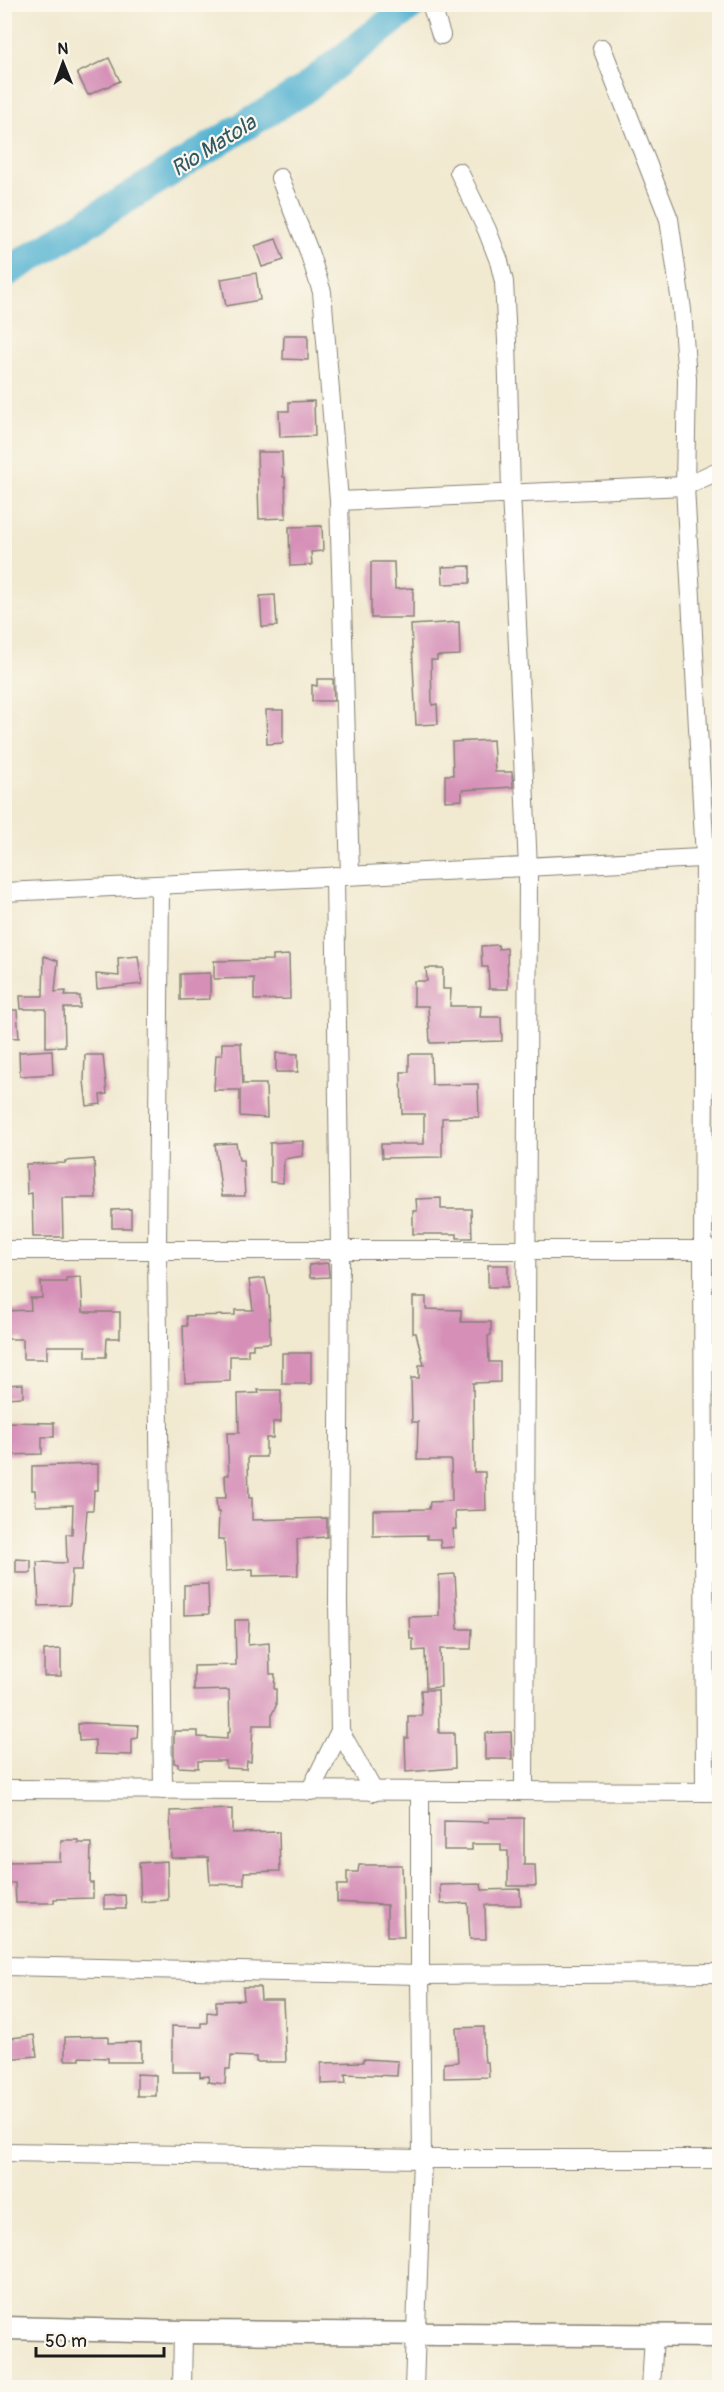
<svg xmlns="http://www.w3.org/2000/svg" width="724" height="2392" viewBox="0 0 724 2392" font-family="Pangolin,sans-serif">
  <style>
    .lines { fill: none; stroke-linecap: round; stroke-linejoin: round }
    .river { stroke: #53b2d2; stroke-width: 30 }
    .building { fill: #d690b8 }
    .minor-casing { stroke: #868276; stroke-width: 20 }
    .tertiary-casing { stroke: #868276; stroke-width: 25 }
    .minor { stroke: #fff; stroke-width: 18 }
    .tertiary { stroke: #fff; stroke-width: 22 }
    .labels { text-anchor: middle; stroke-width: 4.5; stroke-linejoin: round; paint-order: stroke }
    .water-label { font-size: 22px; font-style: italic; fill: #325865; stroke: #fbf7ec }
  </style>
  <rect width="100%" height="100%" fill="#fbf7ec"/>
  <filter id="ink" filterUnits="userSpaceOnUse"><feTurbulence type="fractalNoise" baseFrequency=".0167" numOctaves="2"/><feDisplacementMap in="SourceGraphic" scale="12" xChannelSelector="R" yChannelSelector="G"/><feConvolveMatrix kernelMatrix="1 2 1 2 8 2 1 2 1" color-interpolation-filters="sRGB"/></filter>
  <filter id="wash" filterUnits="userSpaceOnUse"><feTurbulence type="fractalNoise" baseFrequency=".008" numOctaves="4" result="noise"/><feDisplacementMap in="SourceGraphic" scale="24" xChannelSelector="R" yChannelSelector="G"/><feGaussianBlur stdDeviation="1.35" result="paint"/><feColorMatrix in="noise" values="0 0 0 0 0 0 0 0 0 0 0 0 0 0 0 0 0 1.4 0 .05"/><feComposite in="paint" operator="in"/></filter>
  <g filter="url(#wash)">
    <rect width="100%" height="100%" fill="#f1e9d0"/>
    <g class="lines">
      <polyline class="river" points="4,274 303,90 413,4"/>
    </g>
    <g id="blocks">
      <g class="building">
        <polygon points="109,58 120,81 88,95 77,73"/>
        <polygon points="276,239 284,260 262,267 255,246"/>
        <polygon points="256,273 260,300 226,306 221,279"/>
        <polygon points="284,335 308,335 308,360 283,359"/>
        <polygon points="314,401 315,436 280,437 279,411 289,411 289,402"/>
        <polygon points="257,452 282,452 283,477 285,477 286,518 259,519"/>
        <polygon points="322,526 323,551 311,552 312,565 290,566 289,527"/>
        <polygon points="371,562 394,562 395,589 413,588 413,618 371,618"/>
        <polygon points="470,566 470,583 443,584 442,567"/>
        <polygon points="275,595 277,626 262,627 260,596"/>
        <polygon points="459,622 460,655 437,656 437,660 431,660 432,705 437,704 438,724 416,725 411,625"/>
        <polygon points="317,679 333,679 334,701 312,701 312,685 317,686"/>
        <polygon points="266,710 283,710 283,743 267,744"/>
        <polygon points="493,740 495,772 512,772 513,787 462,790 462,800 445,801 445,775 453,775 452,742"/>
        <polygon points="498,945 499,949 507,948 508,989 489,989 488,967 482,967 481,946"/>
        <polygon points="289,955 290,999 254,1000 254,978 214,979 214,961 273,960 273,956"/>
        <polygon points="44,956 58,961 55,992 66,991 65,996 80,996 80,1008 64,1008 65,1046 46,1047 46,1009 21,1009 20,996 43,996"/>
        <polygon points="138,956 142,984 97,989 96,974 119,976 118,958"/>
        <polygon points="426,968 443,968 443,989 451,989 450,1006 481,1006 480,1017 501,1017 502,1041 430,1043 428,1006 414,1006 414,981 427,981"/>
        <polygon points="210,973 210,999 180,1000 180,974"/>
        <polygon points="4,1010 17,1010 19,1038 4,1037"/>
        <polygon points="222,1043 241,1043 243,1084 266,1084 267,1118 240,1116 240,1090 214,1090 216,1055 222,1055"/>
        <polygon points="52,1050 53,1074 20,1076 19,1052"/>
        <polygon points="276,1053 298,1054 298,1072 276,1072"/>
        <polygon points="409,1054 431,1054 432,1085 478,1084 479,1117 442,1118 442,1157 382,1158 381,1144 424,1144 424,1114 402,1114 401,1072 409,1072"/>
        <polygon points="85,1055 103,1055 107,1094 100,1095 101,1104 87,1106 84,1081"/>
        <polygon points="304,1141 303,1156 284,1159 283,1183 270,1182 270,1143"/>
        <polygon points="236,1143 239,1160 243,1160 245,1196 222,1196 215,1144"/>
        <polygon points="94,1159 96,1198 62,1198 63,1237 33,1237 32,1193 27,1194 26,1164 65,1163 65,1161"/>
        <polygon points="441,1198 441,1209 471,1209 472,1238 457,1238 457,1234 413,1234 413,1211 417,1211 416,1199"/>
        <polygon points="131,1209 131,1228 112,1228 112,1210"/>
        <polygon points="328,1263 329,1277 310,1278 309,1265"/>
        <rect x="488" y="1265" width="20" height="22"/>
        <polygon points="81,1277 83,1312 120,1312 120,1338 107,1338 106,1357 86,1357 86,1346 47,1346 47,1359 23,1359 23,1339 4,1339 4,1311 31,1310 30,1298 42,1298 41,1282 66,1282 66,1278"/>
        <polygon points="265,1278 269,1297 270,1343 253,1344 253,1349 248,1349 248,1356 230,1356 230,1381 185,1383 183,1326 187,1326 186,1316 235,1315 235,1310 253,1310 249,1280"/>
        <polygon points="413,1297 426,1297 426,1309 461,1310 461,1322 491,1322 491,1335 488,1336 489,1362 500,1362 500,1382 473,1383 474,1472 485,1472 486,1510 455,1511 456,1529 453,1529 454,1547 441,1548 440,1539 427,1539 427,1535 373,1536 373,1510 429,1509 430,1502 452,1501 451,1460 417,1460 418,1422 412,1422 411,1378 419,1378 419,1365 424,1365 416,1333 413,1333"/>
        <rect x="282" y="1353" width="29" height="31"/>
        <polygon points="23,1384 23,1397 4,1398 4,1385"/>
        <polygon points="258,1390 281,1390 281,1422 273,1422 273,1438 266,1438 266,1457 248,1457 248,1459 249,1498 252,1498 252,1520 327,1518 327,1537 297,1539 298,1575 253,1576 253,1569 226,1571 224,1539 218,1539 219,1512 217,1512 216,1498 226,1498 225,1475 229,1475 227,1433 239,1433 238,1394 259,1393"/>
        <polygon points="6,1422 54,1423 54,1437 42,1437 42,1454 4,1455"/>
        <polygon points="98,1464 98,1490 94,1490 93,1510 87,1510 82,1570 72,1570 70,1605 39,1606 37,1562 67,1563 66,1534 72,1534 73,1505 36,1506 35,1490 32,1490 32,1466"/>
        <polygon points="16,1559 31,1560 31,1573 16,1573"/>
        <polygon points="455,1574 458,1629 472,1629 471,1649 440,1649 441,1687 426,1688 425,1650 413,1651 413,1639 410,1639 409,1617 439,1616 439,1575"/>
        <polygon points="208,1584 209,1614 184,1615 184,1585"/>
        <polygon points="235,1620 249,1620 248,1645 269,1643 270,1674 275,1674 274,1689 276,1689 276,1706 272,1714 272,1725 253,1725 251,1762 247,1761 246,1769 226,1768 226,1761 198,1761 198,1768 178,1767 178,1764 174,1763 174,1731 198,1731 198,1737 227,1739 227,1733 230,1732 229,1690 194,1691 194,1666 236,1665"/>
        <polygon points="61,1649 61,1676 44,1676 44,1650"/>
        <polygon points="421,1690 438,1690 439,1733 454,1733 455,1768 406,1772 405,1738 408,1738 408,1716 422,1716"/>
        <polygon points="84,1723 138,1725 137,1738 132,1739 132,1755 95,1754 95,1740 79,1741 78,1724"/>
        <polygon points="511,1732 512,1759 485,1759 485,1733"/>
        <polygon points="232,1809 232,1833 279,1832 280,1871 244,1872 244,1885 210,1884 208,1857 171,1858 170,1811"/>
        <polygon points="489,1818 524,1818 524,1865 535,1865 536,1886 508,1886 508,1851 501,1851 501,1844 472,1844 472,1850 444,1850 444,1821 489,1822"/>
        <polygon points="61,1840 78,1840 78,1843 91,1843 90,1883 93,1883 93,1898 54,1899 54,1903 16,1903 15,1883 4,1883 4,1862 60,1861"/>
        <polygon points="167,1861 168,1900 141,1902 139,1863"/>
        <polygon points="359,1865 402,1865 404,1937 387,1937 387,1905 337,1902 337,1885 347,1885 347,1872 358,1872"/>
        <polygon points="481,1884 482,1890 520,1889 521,1905 485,1905 486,1939 470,1939 468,1903 441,1904 440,1885"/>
        <polygon points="125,1895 126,1909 104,1909 104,1896"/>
        <polygon points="243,1987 260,1987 261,2000 283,2000 286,2062 256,2062 256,2057 231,2056 230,2069 226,2069 225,2084 208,2082 209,2076 200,2077 200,2072 172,2072 172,2026 201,2027 201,2023 207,2023 207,2012 216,2013 216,2001 244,2000"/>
        <polygon points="484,2027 484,2053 485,2062 488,2062 489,2077 444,2078 444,2063 458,2062 456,2028"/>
        <polygon points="34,2035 37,2056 4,2059 4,2039"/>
        <polygon points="108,2036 108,2043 141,2042 141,2062 108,2062 108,2058 80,2057 80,2060 65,2060 65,2037"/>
        <polygon points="363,2059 398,2061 397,2076 345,2074 346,2083 321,2084 321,2063 363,2062"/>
        <polygon points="137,2074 156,2075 156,2096 137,2096"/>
      </g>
    </g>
  </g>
  <g filter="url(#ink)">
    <use href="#blocks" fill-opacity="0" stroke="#868276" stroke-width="1.5"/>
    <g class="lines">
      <g class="minor-casing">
        <g id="minor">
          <polyline points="431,4 441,35"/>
          <polyline points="602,48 669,219 682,310 687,379 685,486 705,858 703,1249 705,1792"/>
          <polyline points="459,172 487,230 499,261 504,282 507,341 511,492 528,868 524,1790"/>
          <polyline points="280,178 308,249 322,292 339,501 685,486 720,470"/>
          <polyline points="339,501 350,875"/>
          <polyline points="160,885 157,1249 163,1790"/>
          <path d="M4,892C243,881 481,870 720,857"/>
          <polyline points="4,1250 720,1250"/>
          <polyline points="340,1731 374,1792"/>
          <polyline points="4,1789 720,1792"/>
          <polyline points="310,1791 340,1731 338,1603 340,1251 335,876"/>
          <polyline points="4,1966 420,1975 720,1973"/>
          <polyline points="4,2152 422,2159 720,2159"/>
          <polyline points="182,2388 183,2332"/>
          <polyline points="414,2388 422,2159 420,1975 420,1791"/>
          <polyline points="651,2388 654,2335"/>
        </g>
      </g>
      <g class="tertiary-casing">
        <polyline id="tertiary" points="4,2328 183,2332 720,2336"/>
      </g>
      <use href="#minor" class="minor"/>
      <use href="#tertiary" class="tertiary"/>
    </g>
  </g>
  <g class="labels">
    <g class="water-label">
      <text transform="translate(213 145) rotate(-32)" y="8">Rio Matola</text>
    </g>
  </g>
  <rect width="724" height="2392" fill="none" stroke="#fbf7ec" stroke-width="24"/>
  <g transform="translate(63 63) rotate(359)" stroke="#fbf7ec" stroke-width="4.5" paint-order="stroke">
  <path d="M0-4.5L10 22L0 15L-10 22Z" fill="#1c1c1c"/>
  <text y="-9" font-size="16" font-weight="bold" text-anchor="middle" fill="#1c1c1c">N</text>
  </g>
  <path d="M36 2347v9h128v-9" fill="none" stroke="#1c1c1c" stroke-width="3"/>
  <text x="45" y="2347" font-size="18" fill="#1c1c1c" stroke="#fbf7ec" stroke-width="4.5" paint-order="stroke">50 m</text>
</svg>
